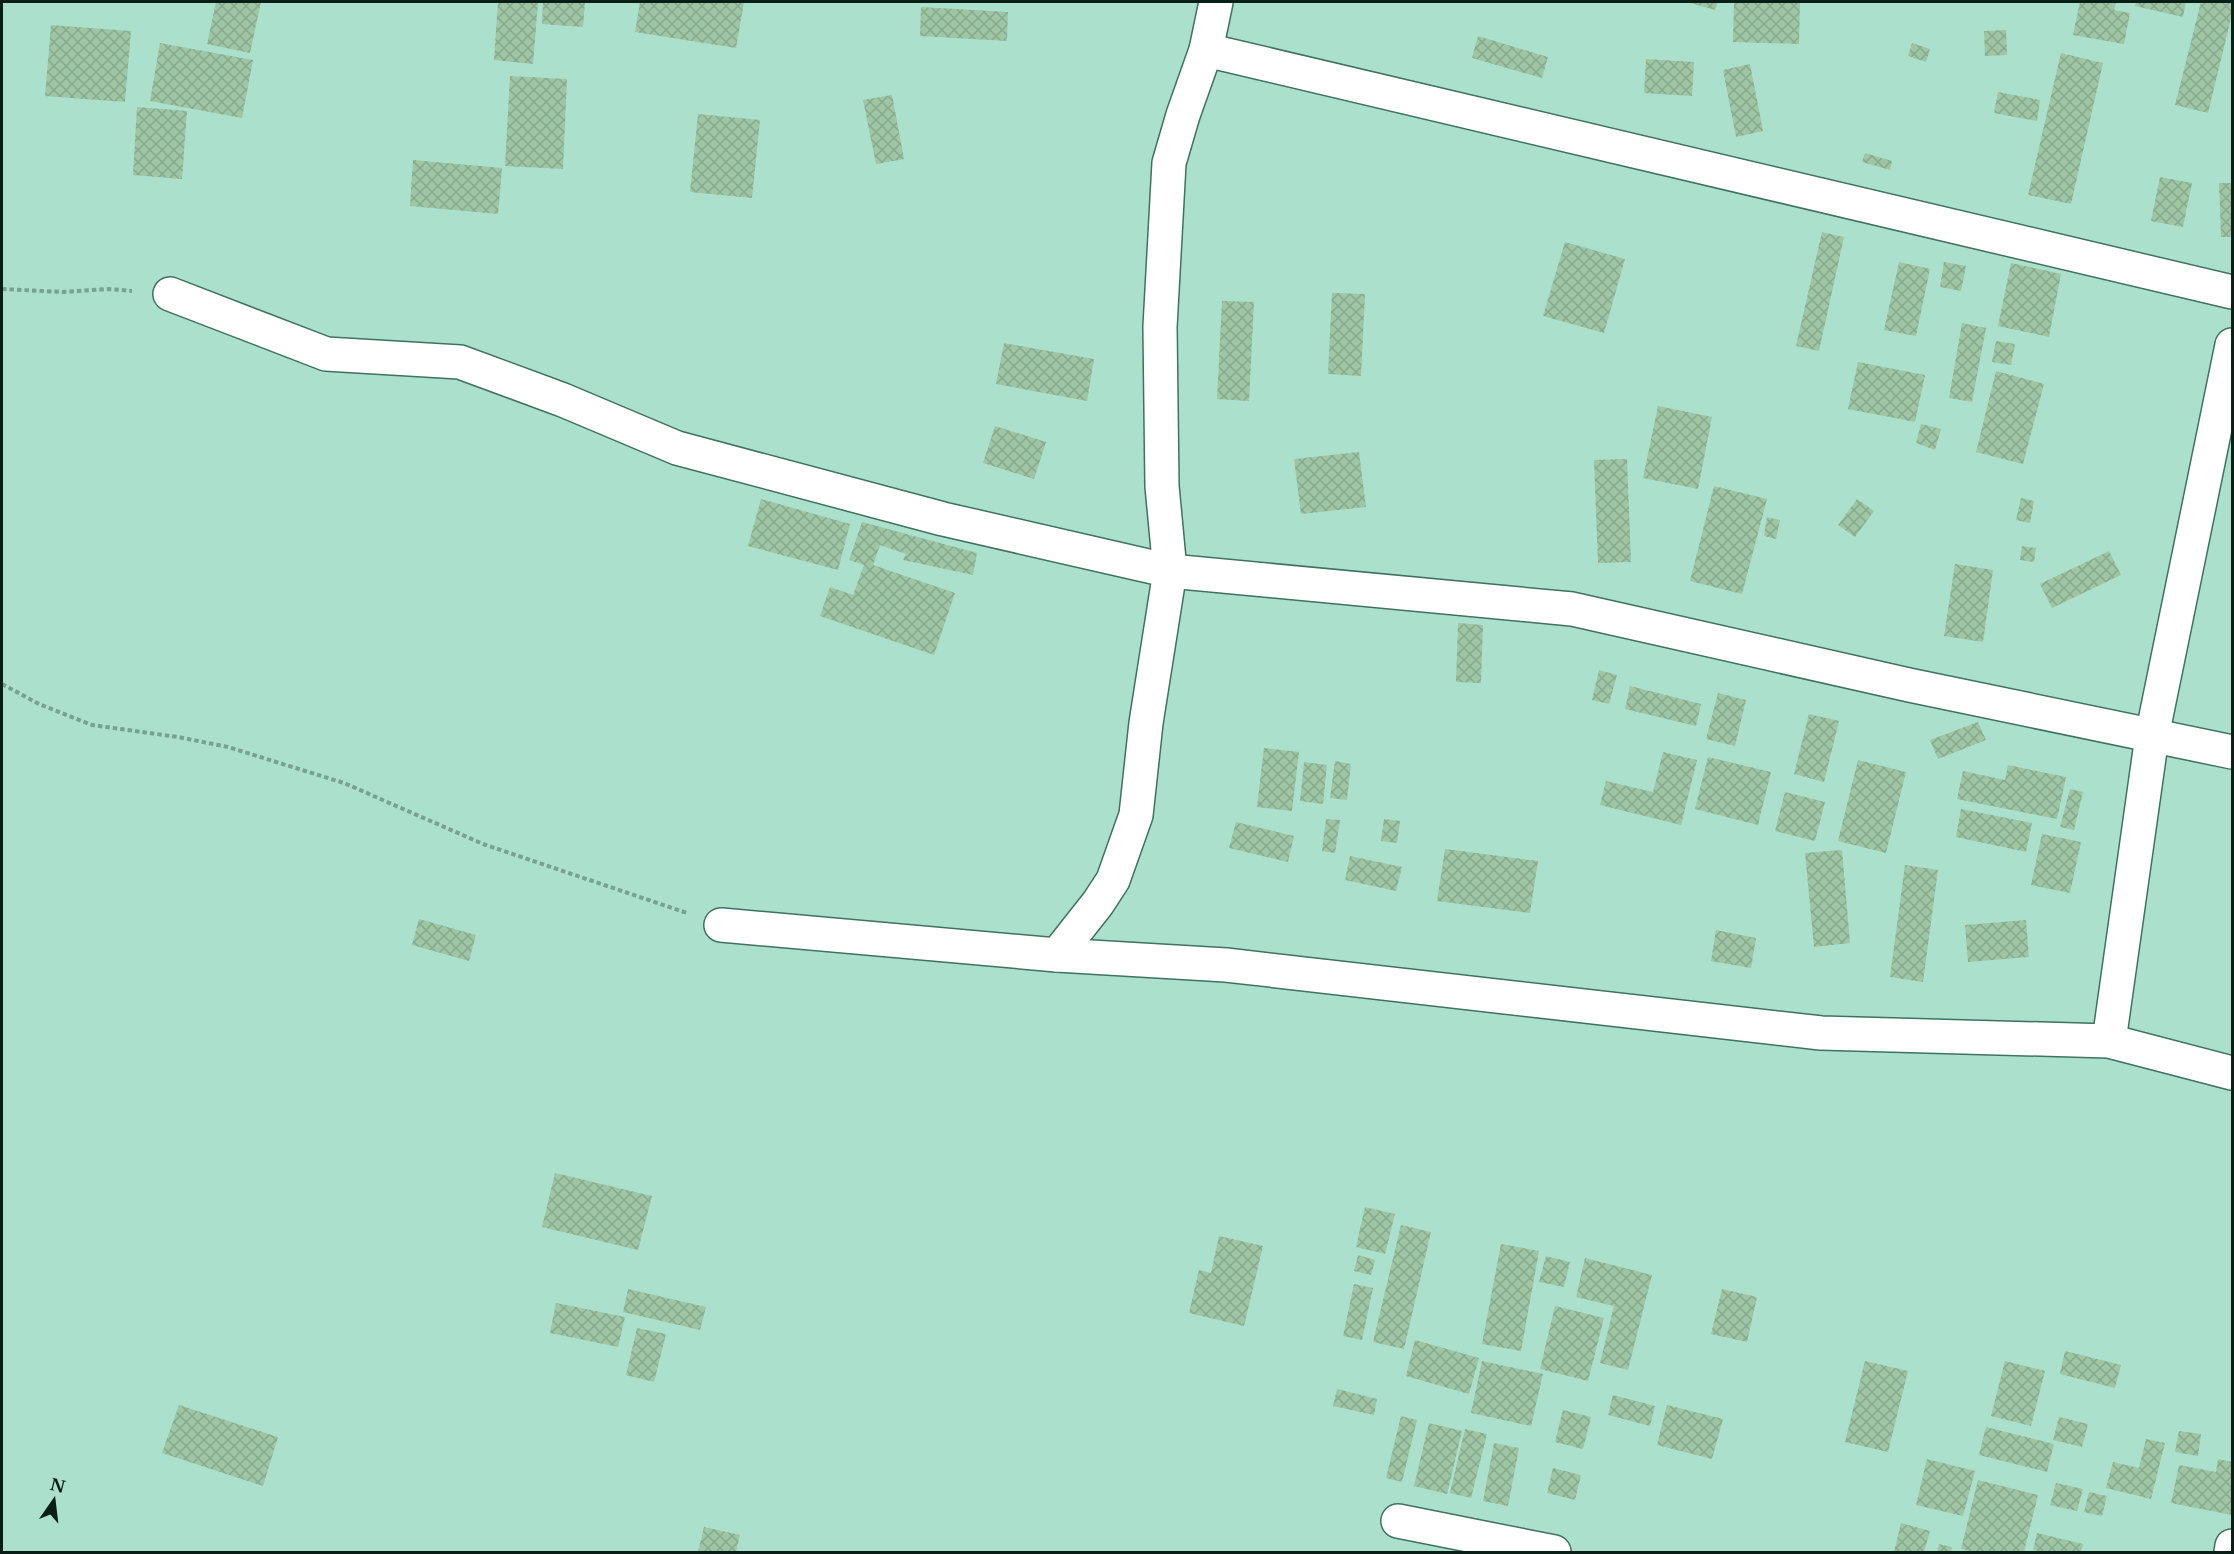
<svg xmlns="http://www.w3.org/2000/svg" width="2234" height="1554" viewBox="0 0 2234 1554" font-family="'Libre Baskerville',serif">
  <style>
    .building { fill: url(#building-cross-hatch) }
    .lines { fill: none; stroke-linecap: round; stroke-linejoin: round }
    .minor-casing { stroke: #3f7260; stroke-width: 36 }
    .path { stroke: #76a291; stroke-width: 4; stroke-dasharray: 4.5 3; stroke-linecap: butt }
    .minor { stroke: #fff; stroke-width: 33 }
  </style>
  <defs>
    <pattern id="building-cross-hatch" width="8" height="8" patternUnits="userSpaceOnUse" patternTransform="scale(1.5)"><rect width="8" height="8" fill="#9ec5a4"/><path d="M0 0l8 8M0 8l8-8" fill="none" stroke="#87a98c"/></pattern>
  </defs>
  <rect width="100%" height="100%" fill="#abe1cc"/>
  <g class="building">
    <polygon points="216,2 261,2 250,53 207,44"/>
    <polygon points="498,2 538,2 533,64 494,60"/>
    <polygon points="543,2 585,2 583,27 542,24"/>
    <polygon points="640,2 744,2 736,48 635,32"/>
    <polygon points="1687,2 1718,2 1715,10"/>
    <polygon points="1734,2 1800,2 1799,44 1733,42"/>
    <polygon points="2080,2 2116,2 2114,10 2130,13 2124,44 2073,35"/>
    <polygon points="2136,2 2186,2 2183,17 2135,6"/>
    <polygon points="2201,2 2232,2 2232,14 2208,113 2175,105"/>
    <polygon points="921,7 1008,12 1007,41 920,36"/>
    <polygon points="51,25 131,31 125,102 45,96"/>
    <polygon points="2006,30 2007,55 1985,56 1984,31"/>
    <polygon points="1478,36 1548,57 1542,78 1472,58"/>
    <polygon points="160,43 253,60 242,118 150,101"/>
    <polygon points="1912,43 1930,49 1926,62 1908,56"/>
    <polygon points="2061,53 2103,63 2071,204 2028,195"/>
    <polygon points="1646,59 1694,62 1692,96 1644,93"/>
    <polygon points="1750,64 1763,131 1736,137 1723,70"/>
    <polygon points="510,76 567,79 563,169 505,166"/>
    <polygon points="1998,92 2040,100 2037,121 1994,113"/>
    <polygon points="892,95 904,159 876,164 863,100"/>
    <polygon points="137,107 187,111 182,179 133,175"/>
    <polygon points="698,114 760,120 752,198 690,192"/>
    <polygon points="1865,153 1892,161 1890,170 1862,162"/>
    <polygon points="413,160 502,168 498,214 410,206"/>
    <polygon points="2160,177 2192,183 2183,227 2151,221"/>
    <polygon points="2219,183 2232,183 2232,237 2221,237"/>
    <polygon points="1822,232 1844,237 1819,351 1796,346"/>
    <polygon points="1565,242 1625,259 1604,333 1543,316"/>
    <polygon points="1899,262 1930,269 1916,336 1884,330"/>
    <polygon points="1944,262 1966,266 1961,291 1940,287"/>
    <polygon points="2011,263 2061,274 2049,337 1998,326"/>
    <polygon points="1332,293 1365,294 1361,376 1328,374"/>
    <polygon points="1222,301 1254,302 1249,401 1217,399"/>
    <polygon points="1962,323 1986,328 1972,402 1949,398"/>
    <polygon points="1996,341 2015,344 2011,365 1992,362"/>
    <polygon points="1004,343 1094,359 1087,401 996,384"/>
    <polygon points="1858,362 1925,375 1915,422 1848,409"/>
    <polygon points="1996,371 2044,384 2023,464 1976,452"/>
    <polygon points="1658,406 1712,417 1698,489 1643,478"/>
    <polygon points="1921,424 1941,429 1935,450 1916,443"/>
    <polygon points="995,426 1046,442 1034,479 983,463"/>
    <polygon points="1359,452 1366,507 1301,514 1294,459"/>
    <polygon points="1627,459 1631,562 1598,563 1594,460"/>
    <polygon points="1714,486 1767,499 1742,594 1690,581"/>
    <polygon points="2021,498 2034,501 2030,523 2016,520"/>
    <polygon points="761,499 850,524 838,570 748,546"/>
    <polygon points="1857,499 1874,511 1855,537 1838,525"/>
    <polygon points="1767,517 1780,520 1776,539 1764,536"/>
    <polygon points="862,522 977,553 973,575 903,560 906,554 880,545 873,565 955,593 934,655 820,616 830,587 853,595 864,565 849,560"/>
    <polygon points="2022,546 2036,548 2034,562 2020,560"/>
    <polygon points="2109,551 2121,575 2052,608 2040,584"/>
    <polygon points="1955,564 1993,570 1983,642 1944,636"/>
    <polygon points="1458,623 1483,625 1481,683 1456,682"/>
    <polygon points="1599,670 1617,675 1609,704 1592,700"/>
    <polygon points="1630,686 1701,704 1696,726 1625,709"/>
    <polygon points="1718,693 1746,700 1735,746 1706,739"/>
    <polygon points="1809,714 1839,721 1824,782 1794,774"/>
    <polygon points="1978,722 1986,740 1938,759 1930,740"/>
    <polygon points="1264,748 1299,752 1292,811 1257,807"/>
    <polygon points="1663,752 1697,760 1681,825 1600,805 1606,781 1653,792"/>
    <polygon points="1708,757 1771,772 1758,825 1695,809"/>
    <polygon points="1858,760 1906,772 1886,853 1838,841"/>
    <polygon points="1335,761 1351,764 1347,800 1330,798"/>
    <polygon points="1304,762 1327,765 1323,804 1300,801"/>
    <polygon points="2008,765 2066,777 2057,819 1957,799 1963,771 2005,780"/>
    <polygon points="2070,789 2083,792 2074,830 2060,827"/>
    <polygon points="1785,792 1825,802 1815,841 1775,831"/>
    <polygon points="1961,809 2032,823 2026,852 1956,837"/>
    <polygon points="1326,819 1340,820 1335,853 1322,851"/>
    <polygon points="1384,819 1400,821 1397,843 1381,841"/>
    <polygon points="1236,822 1294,836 1288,862 1229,848"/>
    <polygon points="2042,834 2081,842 2070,893 2031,885"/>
    <polygon points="1445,849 1538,861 1530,913 1437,901"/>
    <polygon points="1842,850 1850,943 1814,947 1805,853"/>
    <polygon points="1350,856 1402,867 1396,891 1345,880"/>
    <polygon points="1905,865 1938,870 1923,982 1890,977"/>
    <polygon points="419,919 476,935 469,961 412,945"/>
    <polygon points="2026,920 2029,957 1968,962 1965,925"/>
    <polygon points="1716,930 1756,938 1751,968 1711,961"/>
    <polygon points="555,1173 652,1196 638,1250 542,1227"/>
    <polygon points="1365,1207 1395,1214 1385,1254 1356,1247"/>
    <polygon points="1401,1225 1431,1232 1404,1349 1373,1342"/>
    <polygon points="1219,1236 1263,1246 1244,1326 1189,1313 1199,1270 1211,1273"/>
    <polygon points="1501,1244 1539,1251 1521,1351 1482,1344"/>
    <polygon points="1358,1255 1375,1260 1371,1275 1354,1271"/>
    <polygon points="1546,1256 1570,1262 1564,1287 1539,1282"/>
    <polygon points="1585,1258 1652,1275 1628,1370 1600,1363 1614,1306 1576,1297"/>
    <polygon points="1354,1284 1373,1288 1362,1340 1343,1336"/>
    <polygon points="628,1289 706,1307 700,1330 623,1312"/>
    <polygon points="1722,1289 1757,1297 1747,1342 1711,1334"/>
    <polygon points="556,1303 625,1317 618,1347 550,1333"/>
    <polygon points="1555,1306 1604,1318 1588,1381 1540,1369"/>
    <polygon points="637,1328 666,1334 654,1382 626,1375"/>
    <polygon points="1415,1340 1479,1358 1469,1394 1406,1376"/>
    <polygon points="2065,1351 2121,1365 2115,1388 2060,1374"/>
    <polygon points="1482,1361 1543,1374 1531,1426 1471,1413"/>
    <polygon points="1865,1361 1908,1371 1888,1452 1845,1442"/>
    <polygon points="2005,1361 2045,1371 2031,1426 1991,1416"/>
    <polygon points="1337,1389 1377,1399 1374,1415 1333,1406"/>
    <polygon points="1613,1395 1655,1406 1650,1426 1608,1415"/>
    <polygon points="179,1405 278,1437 263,1486 162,1453"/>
    <polygon points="1667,1405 1723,1419 1712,1459 1657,1445"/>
    <polygon points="1563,1410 1591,1417 1583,1449 1555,1442"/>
    <polygon points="1401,1416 1417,1420 1402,1482 1386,1478"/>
    <polygon points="2059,1417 2088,1424 2082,1447 2053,1440"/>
    <polygon points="1429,1423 1462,1431 1447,1494 1414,1486"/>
    <polygon points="1986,1427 2054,1444 2047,1472 1979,1455"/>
    <polygon points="1465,1429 1487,1434 1471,1498 1450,1493"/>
    <polygon points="2179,1431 2201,1434 2198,1456 2175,1452"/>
    <polygon points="2146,1439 2165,1443 2151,1499 2106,1488 2113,1462 2139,1468"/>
    <polygon points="1494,1443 1519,1448 1508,1506 1483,1501"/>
    <polygon points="1927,1459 1975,1471 1963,1516 1916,1505"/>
    <polygon points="2218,1459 2232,1462 2232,1515 2171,1503 2179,1465 2216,1472"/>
    <polygon points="1553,1468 1581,1475 1575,1500 1547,1493"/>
    <polygon points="1978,1480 2038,1495 2024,1552 1974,1552 1961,1549"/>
    <polygon points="2056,1483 2083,1489 2077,1511 2050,1505"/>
    <polygon points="2089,1492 2107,1496 2102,1516 2084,1512"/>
    <polygon points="1901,1523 1930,1531 1924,1552 1894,1552"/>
    <polygon points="704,1527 740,1535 736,1552 698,1552"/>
    <polygon points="2037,1533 2083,1544 2081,1552 2044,1552 2033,1550"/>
    <polygon points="1939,1544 1952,1547 1951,1552 1937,1552"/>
  </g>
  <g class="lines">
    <g class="minor-casing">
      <g id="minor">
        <polyline points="1206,50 2232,292"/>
        <polyline points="170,294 326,354 460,362 563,400 677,448 943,519 1170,571 1572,609 1909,685 2232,752"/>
        <polyline points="721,925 1057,955 1226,965 1821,1033 2109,1041 2232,1073"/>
        <polyline points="1057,955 1098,903 1113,880 1136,815 1146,723 1170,571 1162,486 1160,327 1169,163 1183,115 1206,50 1216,2"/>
        <polyline points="2109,1041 2152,736 2232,345"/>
        <polyline points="1398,1521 1554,1552"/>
        <polyline points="2231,1552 2232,1546"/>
      </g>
    </g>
    <g class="path">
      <polyline points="2,289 62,292 109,289 132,291"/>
      <polyline points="2,684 39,704 92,725 178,737 228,747 344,783 483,844 687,913"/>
    </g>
    <use href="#minor" class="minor"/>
  </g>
  <rect width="2234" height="1554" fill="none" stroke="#081e17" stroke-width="6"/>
  <g transform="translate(54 1500) rotate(14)" stroke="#abe1cc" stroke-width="4.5" paint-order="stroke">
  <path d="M0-4.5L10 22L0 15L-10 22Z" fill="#081e17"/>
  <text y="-9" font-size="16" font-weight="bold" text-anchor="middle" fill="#081e17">N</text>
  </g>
</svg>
